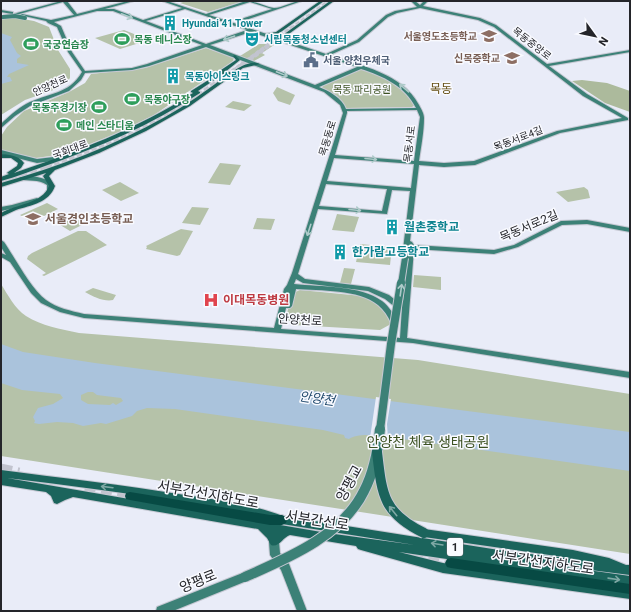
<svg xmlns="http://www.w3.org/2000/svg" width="631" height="612" viewBox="0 0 631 612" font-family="Roboto,'Noto Sans KR',sans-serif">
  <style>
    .green { fill: #b5c2a9 }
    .forest { fill: #acba9c }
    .water { fill: #aac3dc; fill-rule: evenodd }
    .pier { fill: #e9ecf8 }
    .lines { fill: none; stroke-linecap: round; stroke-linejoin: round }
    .primary-tunnel-far1 { stroke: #c2c4cf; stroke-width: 4; stroke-dasharray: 4 2; stroke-linecap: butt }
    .primary-tunnel { stroke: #c2c4cf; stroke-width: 5; stroke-dasharray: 5 2.5; stroke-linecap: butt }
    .highway-tunnel-far3 { stroke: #c2c4cf; stroke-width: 4.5; stroke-dasharray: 4.5 2; stroke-linecap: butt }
    .highway-tunnel-far2 { stroke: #c2c4cf; stroke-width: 5.5; stroke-dasharray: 5.5 2.5; stroke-linecap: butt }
    .highway-tunnel-far1 { stroke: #c2c4cf; stroke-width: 7; stroke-dasharray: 7 3.5; stroke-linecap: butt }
    .highway-tunnel { stroke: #c2c4cf; stroke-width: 11; stroke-dasharray: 11 5.5; stroke-linecap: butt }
    .secondary-casing { stroke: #c6c8d3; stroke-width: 2 }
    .primary-casing { stroke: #c6c8d3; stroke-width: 2 }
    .highway-casing { stroke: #c6c8d3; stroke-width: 2 }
    .secondary { fill: #3c8177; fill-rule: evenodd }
    .primary { fill: #1b645c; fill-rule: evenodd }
    .highway { fill: #074a44; fill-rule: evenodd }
    .secondary-bridge-far3-casing { stroke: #c6c8d3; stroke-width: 5; stroke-linecap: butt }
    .secondary-bridge-far2-casing { stroke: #c6c8d3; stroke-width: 8; stroke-linecap: butt }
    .secondary-bridge-far1-casing { stroke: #c6c8d3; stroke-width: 10; stroke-linecap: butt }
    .secondary-bridge-casing { stroke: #c6c8d3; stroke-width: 12; stroke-linecap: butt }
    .primary-bridge-casing { stroke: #c6c8d3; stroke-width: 12; stroke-linecap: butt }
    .secondary-bridge-far3 { stroke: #3c8177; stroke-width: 4 }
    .secondary-bridge-far2 { stroke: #3c8177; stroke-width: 6 }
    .secondary-bridge-far1 { stroke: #3c8177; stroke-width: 8 }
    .secondary-bridge { stroke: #3c8177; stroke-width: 10 }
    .primary-bridge { stroke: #1b645c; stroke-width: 10 }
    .oneway { stroke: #adcac9 }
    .oneway2 { stroke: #7fa8a5 }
    .labels { text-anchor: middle; stroke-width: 3; stroke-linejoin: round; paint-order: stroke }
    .far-culture-label { font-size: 10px; font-weight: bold; fill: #0d838f; stroke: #f9faff; text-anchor: start }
    .far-education-label { font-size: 10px; font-weight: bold; fill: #785e54; stroke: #f9faff; text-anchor: end }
    .far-leisure-label { font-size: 10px; font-weight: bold; fill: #27864d; stroke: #f9faff; text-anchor: start }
    .far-street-label { font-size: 10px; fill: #24252a; stroke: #f9faff }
    .far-service-label { font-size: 10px; font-weight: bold; fill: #4e5e75; stroke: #f9faff; text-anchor: start }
    .far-park-label { font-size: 10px; fill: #3c5122; stroke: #f9faff }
    .shield { fill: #f9faff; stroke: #64656a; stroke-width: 1 }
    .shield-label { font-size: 11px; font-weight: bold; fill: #24252a }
    .far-quarter-label { font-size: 12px; fill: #654f14; stroke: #f9faff }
    .education-label { font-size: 12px; font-weight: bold; fill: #785e54; stroke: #f9faff; text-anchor: start }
    .street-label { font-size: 12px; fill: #24252a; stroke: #f9faff }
    .culture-label { font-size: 12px; font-weight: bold; fill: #0d838f; stroke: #f9faff; text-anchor: start }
    .health-label { font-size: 12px; font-weight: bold; fill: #be3a42; stroke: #f9faff; text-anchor: start }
    .water-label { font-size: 13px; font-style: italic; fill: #234b6e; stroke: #f9faff }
    .near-park-label { font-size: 14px; fill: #3c5122; stroke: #f9faff }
    .near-street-label { font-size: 14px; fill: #24252a; stroke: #f9faff }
  </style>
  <rect width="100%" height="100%" fill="#e9ecf8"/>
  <g class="green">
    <polygon points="186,1 244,1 208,12 180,3"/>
    <polygon points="1,15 34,21 49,27 58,50 70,69 70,78 67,82 56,89 25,100 1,115"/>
    <polygon points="124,30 149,40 120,49 95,38"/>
    <polygon points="276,40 280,41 262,53 265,55 254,61 240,56 259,44 271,44"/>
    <polygon points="206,48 234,58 233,61 154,115 117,133 80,148 57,155 36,158 1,150 1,136 7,127 24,111 69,92 85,83 91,74 145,68"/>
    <path d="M359,70C380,67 403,90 416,105L412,107L346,108L337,96L322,88L323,86Z"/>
    <polygon points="277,87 295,95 290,105 278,101 273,93"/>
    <polygon points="233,101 252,105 244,111 225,107"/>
    <polygon points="220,163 241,165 230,185 208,183"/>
    <polygon points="120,182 139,193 121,201 102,190"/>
    <polygon points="584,187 588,190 590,198 568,202 556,192"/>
    <polygon points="47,203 58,209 32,222 20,215"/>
    <polygon points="192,207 209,208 200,225 182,223"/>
    <polygon points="337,214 359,217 354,232 332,230"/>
    <polygon points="72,216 84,224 70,231 57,223"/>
    <polygon points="257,218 275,219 271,230 253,229"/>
    <polygon points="181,229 193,231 180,255 177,256 146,249 147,247 146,246"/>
    <polygon points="78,231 86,231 107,245 44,276 42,275 46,273 27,259 28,256 32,253"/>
    <polygon points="360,244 392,247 390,265 356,262"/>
    <polygon points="344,268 355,269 351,284 340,283"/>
    <polygon points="414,275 441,277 441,290 413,287"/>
    <path d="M1,284C8,295 15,309 26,316C42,326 60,329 79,333L418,360L630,394V554L1,456Z"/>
    <path d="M93,288L116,295L113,300C105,302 93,297 85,292Z"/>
    <path d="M300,290L362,296C380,304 382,307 391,324L380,330L295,325L288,320L286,316L293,293Z"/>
  </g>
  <polygon class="forest" points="582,80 607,83 630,91 630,112 605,103 572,81"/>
  <g class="water">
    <polygon points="1,33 12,37 10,40 17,53 21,56 17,59 17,63 29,65 9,74 7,77 10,77 12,81 1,84"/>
    <path d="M1,344L23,352L95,363L630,432V471L403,439C390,437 359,431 349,439L345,438L344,435L323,430L175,409L147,408L137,411L132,416L106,424L101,423L83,426L73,423L57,422L39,424L34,423L35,421L33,417L38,408L53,404L63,398L60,394L22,390L1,383ZM88,392H93L97,395L121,398L123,401L116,405L113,403L110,405L88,404L81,400V395Z"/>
  </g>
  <polygon class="pier" points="376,397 391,399 387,424 388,439 370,438"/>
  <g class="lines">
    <polyline class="primary-tunnel-far1" points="227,75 293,27"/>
    <polyline class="primary-tunnel" points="225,76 228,74"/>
    <polyline class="highway-tunnel-far3" points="228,75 330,1"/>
    <polyline class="highway-tunnel-far2" points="47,168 83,155 156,122 194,99 229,74"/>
    <polyline class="highway-tunnel-far1" points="1,184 50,167"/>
    <g class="highway-tunnel">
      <polyline points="1,469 19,473"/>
      <polyline points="85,487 130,496"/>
      <polyline points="412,556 451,563"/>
    </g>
    <g class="secondary-casing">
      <g id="secondary">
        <path d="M61,1H67L77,14L128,1H134L105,9H114L143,20L182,8L162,1H167L206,14L246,1C256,1 265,7 274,8C282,8 293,1 302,1L246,20L242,23L246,27L326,54L357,40L386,15L395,11L417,7L411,1H415L420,5L424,1H428L423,6L480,18L496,25L547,64L630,50V52L549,66L587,94L628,118V120L560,133L475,165L444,167L419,165L410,241L412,242L414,245L494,250L514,245L561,221L587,220L630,228V232L587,224L562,225L518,247L494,254L414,249L407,338L630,372V378L413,343L84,318L60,312L41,303L31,293L10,262L1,257V253L6,255L1,247V240L4,242C15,258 31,289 46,300C57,308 71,311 84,314L274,328L284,289L287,285L292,273L343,113L340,105L324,92L206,47L149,66L132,70L85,73L81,80L69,91L30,106L15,116L1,128V124C8,117 17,109 26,104C47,93 69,95 82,72L68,52L57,27L48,23L46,21L20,15L22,14L51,20L74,15L63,2L1,19V17L12,14L1,12V10L13,12V14ZM250,2L272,9L244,18L238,23L240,25L209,15ZM420,8L478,20L494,27L583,96L622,118L557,131L474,161L444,163L419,161C421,147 424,132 424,118C424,113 421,109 419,105C402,73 361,66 330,55L359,42L388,17L397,13ZM185,9L247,30L206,44L146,21ZM97,11H113L202,45L147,64L132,68L85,71L72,52L61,26L54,22ZM251,32L357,67L315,85L210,45ZM361,69C383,76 405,86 416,108L346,109C342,98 329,91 319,87ZM417,110L420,117L414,161L335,155L347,113V111ZM334,158L414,164L411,188L327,181ZM326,184L387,189L382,211L319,206ZM392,190L410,191L402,258L403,259L407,260L403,301L399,303L389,295L369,287L305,279L298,274L318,209L387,214ZM296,279L303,283L368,291L385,299L395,307H402L400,338L281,329L286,308H290L292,306L296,289C320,291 359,289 378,305C384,310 388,316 391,323H394L398,321C393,314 389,306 382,301C360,285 321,287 294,284Z"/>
        <polygon points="1,150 37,159 62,156 65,158 62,160 37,163 1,154"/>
        <path d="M21,177C33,176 44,176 53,185L52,190L49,192L47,191V185C38,179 29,181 19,180V178Z"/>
        <polygon points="37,198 40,200 39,201 15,208 1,211 1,207 12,205"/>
        <polygon points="274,538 277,539 279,542 280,553 289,564 307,611 297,611 281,570 270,555 269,542 271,539"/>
        <polygon points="245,572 249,574 250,577 249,580 173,611 156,611 157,607"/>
      </g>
    </g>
    <g class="primary-casing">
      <g id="primary">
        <polygon points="320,1 324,1 278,34 266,35 264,34 276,32"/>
        <polygon points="330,1 334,1 286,36 288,41 285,42 283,35"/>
        <path d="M235,55L240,60L225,72H232C240,67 251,60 260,64L243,68L190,106L146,131L99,153L55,170L49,176L55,186C49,203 31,205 16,210C11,212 6,215 1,217V213C16,204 42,204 49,186L43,176L46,173L1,187V183C58,167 113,146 165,117C186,105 206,91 226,76L227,74H223L198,91L200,92V93C151,125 100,147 45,166C30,171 16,177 1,181V177L9,174L7,173L8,172L17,166L18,163L11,158H1V154C10,155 18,155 24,163L21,168L14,173C76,152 137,129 193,93L191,92V91L218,74V72L236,60L233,56Z"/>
        <path d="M1,470C62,478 124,485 185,495C217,500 252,504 283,516L511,552L577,559L424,537L421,536L419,533L421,530L424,529L573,550L609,558L626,565H630V575L559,566L630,576V586L399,552L443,563L630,589V599L443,573L361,550L358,549L356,546L290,535C283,537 279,548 271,545L267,538L258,529L73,497L65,500L57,504L54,503L51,496L46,492L1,485ZM7,478C65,485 123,492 181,502C215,507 249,513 282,524L415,545L327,533Z"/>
      </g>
    </g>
    <g class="highway-casing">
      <g id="highway">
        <polygon points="130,492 270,515 282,515 286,517 287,520 286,523 282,525 270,525 130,500 126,499 125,496 126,493"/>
        <polygon points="451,558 630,584 630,594 451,568 447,567 445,563 447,559"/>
      </g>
    </g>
    <use href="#secondary" class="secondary"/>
    <use href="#primary" class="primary"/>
    <use href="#highway" class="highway"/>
    <g class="secondary-bridge-far3-casing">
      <polyline id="secondary-bridge-far3" points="3,17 15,16 25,18"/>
    </g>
    <g class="secondary-bridge-far2-casing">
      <polyline id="secondary-bridge-far2" points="401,284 405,258"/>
    </g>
    <g class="secondary-bridge-far1-casing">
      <polyline id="secondary-bridge-far1" points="380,430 391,344 401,283"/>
    </g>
    <g class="secondary-bridge-casing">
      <path id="secondary-bridge" d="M245,577C288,558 342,536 364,491C374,472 378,450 380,429"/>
    </g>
    <g class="primary-bridge-casing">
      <path id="primary-bridge" d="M377,452C382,495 383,513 424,533"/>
    </g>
    <use href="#secondary-bridge-far3" class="secondary-bridge-far3"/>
    <use href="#secondary-bridge-far2" class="secondary-bridge-far2"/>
    <use href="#secondary-bridge-far1" class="secondary-bridge-far1"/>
    <use href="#secondary-bridge" class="secondary-bridge"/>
    <use href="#primary-bridge" class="primary-bridge"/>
  </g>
  <defs><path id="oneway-shaft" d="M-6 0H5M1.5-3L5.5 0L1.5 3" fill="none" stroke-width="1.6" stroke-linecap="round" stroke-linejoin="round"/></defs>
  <g class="oneway">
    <use href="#oneway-shaft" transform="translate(127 16) rotate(21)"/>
    <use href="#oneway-shaft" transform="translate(229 38) rotate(161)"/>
    <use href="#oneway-shaft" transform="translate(282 74) rotate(22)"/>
    <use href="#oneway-shaft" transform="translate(404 88) rotate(-139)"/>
    <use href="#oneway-shaft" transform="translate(371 159) rotate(5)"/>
    <use href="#oneway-shaft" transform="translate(355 210) rotate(5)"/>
    <use href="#oneway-shaft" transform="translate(309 230) rotate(108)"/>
    <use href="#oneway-shaft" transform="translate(401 290) rotate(-82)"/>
  </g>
  <g class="oneway2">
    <use href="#oneway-shaft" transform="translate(107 487) rotate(-173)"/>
    <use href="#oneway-shaft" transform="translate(393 511) rotate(-129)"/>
    <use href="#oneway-shaft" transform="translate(437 544) rotate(-171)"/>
    <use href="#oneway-shaft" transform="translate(614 579) rotate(8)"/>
  </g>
  <defs>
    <g id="building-bare" transform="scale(1.2)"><path d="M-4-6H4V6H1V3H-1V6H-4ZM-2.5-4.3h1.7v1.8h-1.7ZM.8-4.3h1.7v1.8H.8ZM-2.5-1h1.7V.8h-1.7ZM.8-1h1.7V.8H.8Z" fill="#0f9aa8" stroke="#f9faff" stroke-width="2.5" paint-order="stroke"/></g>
    <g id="school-bare" transform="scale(1.2)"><path d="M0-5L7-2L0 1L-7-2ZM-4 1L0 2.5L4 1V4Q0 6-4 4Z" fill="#8d6e63" stroke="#f9faff" stroke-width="2.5" paint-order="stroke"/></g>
    <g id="stadium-bare" transform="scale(1.2)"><path d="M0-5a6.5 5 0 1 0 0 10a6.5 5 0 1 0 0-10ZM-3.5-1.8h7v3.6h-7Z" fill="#2e9e5b" stroke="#f9faff" stroke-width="2.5" paint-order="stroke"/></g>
    <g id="theatre-bare" transform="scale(1.2)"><path d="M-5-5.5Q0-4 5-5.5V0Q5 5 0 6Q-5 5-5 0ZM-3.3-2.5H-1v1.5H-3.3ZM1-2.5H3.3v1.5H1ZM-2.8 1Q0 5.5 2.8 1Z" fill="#0f9aa8" stroke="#f9faff" stroke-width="2.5" paint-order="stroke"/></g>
    <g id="civic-bare" transform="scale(1.2)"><path d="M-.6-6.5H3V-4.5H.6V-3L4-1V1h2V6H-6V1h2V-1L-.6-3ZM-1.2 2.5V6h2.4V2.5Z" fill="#5c6f8a" stroke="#f9faff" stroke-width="2.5" paint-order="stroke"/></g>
    <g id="hospital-bare" transform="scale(1.2)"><path d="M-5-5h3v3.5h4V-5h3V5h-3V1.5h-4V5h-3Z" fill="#e0444e" stroke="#f9faff" stroke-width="2.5" paint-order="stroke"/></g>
  </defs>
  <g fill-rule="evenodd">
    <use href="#building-bare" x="170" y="23"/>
    <use href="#school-bare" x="489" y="36"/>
    <use href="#stadium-bare" x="122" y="39"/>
    <use href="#theatre-bare" x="252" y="39"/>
    <use href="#stadium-bare" x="31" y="44"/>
    <use href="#school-bare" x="512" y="58"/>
    <use href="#civic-bare" x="311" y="60"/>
    <use href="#building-bare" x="173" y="76"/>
    <use href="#stadium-bare" x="132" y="99"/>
    <use href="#stadium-bare" x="99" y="107"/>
    <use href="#stadium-bare" x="64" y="125"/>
    <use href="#school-bare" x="33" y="219"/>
    <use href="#building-bare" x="392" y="227"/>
    <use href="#building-bare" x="340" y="252"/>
    <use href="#hospital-bare" x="211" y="300"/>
  </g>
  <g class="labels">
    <g class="far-culture-label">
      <text x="182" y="27">Hyundai 41 Tower</text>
      <text x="264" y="43">시립목동청소년센터</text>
      <text x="185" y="80">목동아이스링크</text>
    </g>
    <g class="far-education-label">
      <text x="477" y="40">서울영도초등학교</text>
      <text x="500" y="62">신목중학교</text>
    </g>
    <g class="far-leisure-label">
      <text x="134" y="43">목동 테니스장</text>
      <text x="43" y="48">국궁연습장</text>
      <text x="144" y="103">목동야구장</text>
      <text x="87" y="111" text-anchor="end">목동주경기장</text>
      <text x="76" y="129">메인 스타디움</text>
    </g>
    <g class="far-street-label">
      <text transform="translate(532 43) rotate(38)" y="4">목동중앙로</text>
      <text transform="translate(50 85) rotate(-24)" y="4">안양천로</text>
      <text transform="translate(327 138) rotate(-73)" y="4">목동동로</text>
      <text transform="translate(518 138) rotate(-21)" y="4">목동서로4길</text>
      <text transform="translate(409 144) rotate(-83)" y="4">목동서로</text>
      <text transform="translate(70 149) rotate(-20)" y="4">국회대로</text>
    </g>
    <g class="far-service-label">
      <text x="323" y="64">서울 양천우체국</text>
    </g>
    <g class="far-park-label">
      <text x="362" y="93">목동 파리공원</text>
    </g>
    <rect class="shield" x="447" y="538" width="16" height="18" rx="3"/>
    <g class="shield-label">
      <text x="455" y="551">1</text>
    </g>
    <g class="far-quarter-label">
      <text x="441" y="93">목동</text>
    </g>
    <g class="education-label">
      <text x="45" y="223">서울경인초등학교</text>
    </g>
    <g class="street-label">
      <text transform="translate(529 226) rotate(-23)" y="4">목동서로2길</text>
      <text transform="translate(300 320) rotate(4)" y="4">안양천로</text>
    </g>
    <g class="culture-label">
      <text x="404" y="231">월촌중학교</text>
      <text x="352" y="256">한가람고등학교</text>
    </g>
    <g class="health-label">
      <text x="223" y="304">이대목동병원</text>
    </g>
    <g class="water-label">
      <text transform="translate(317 398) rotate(8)" y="5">안양천</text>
    </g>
    <g class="near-park-label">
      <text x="428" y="447">안양천 체육 생태공원</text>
    </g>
    <g class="near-street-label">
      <text transform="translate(349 483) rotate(-62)" y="5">양평교</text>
      <text transform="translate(208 494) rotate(10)" y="5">서부간선지하도로</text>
      <text transform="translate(317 520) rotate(9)" y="5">서부간선로</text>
      <text transform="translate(543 562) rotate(8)" y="5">서부간선지하도로</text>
      <text transform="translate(198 581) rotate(-22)" y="5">양평로</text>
    </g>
  </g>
  <rect width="631" height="612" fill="none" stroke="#24252a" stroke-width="4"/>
  <g transform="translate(595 36) rotate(123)" stroke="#f9faff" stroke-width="3" paint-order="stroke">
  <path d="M0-3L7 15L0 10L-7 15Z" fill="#24252a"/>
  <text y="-6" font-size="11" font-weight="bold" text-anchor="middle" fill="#24252a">N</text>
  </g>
</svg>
